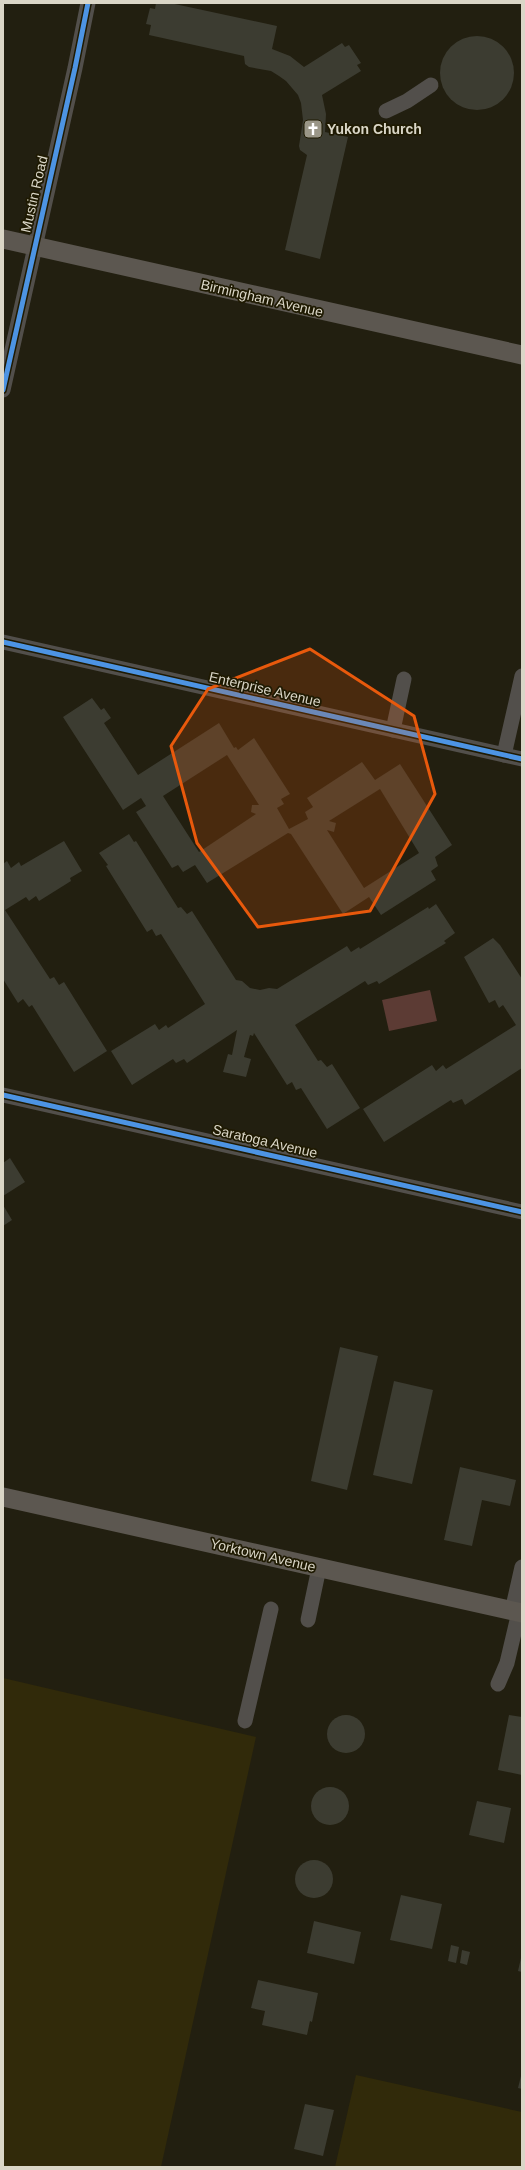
<svg xmlns="http://www.w3.org/2000/svg" width="525" height="2170" viewBox="0 0 525 2170" font-family="Helvetica,sans-serif">
  <style>
    .built { fill: #312a0a }
    .green { fill: #5c3b34 }
    .building { fill: #3c3c31; fill-rule: evenodd }
    .lines { fill: none; stroke-linecap: round; stroke-linejoin: round }
    .minor { stroke: #524f4b; stroke-width: 15 }
    .major { stroke: #5c5750; stroke-width: 19 }
    .cycleway-casing { stroke: #1f1a02; stroke-width: 8 }
    .cycleway { stroke: #4d94e3; stroke-width: 5 }
    .marked { fill: #e8590c; fill-opacity: 0.2; stroke: #e8590c; stroke-width: 3; stroke-linejoin: round }
    .labels { text-anchor: middle; stroke-width: 3.5; stroke-linejoin: round; paint-order: stroke }
    .poi-label { font-size: 14px; font-weight: bold; fill: #dad6c7; stroke: #1f1a02; text-anchor: start }
    .street-label { font-size: 14px; fill: #dad6c7; stroke: #1f1a02 }
  </style>
  <rect width="100%" height="100%" fill="#221f10"/>
  <g class="built">
    <polygon points="3,1678 256,1737 161,2167 3,2167"/>
    <polygon points="356,2075 522,2112 522,2167 335,2167"/>
  </g>
  <polygon class="green" points="430,990 437,1021 389,1031 382,1000"/>
  <g class="building">
    <polygon points="156,3 170,3 277,26 272,49 290,56 304,67 342,43 345,47 349,45 361,63 357,65 361,71 322,95 326,114 325,132 348,137 320,259 285,250 307,155 300,150 299,146 303,120 301,103 298,95 286,81 279,76 271,71 249,67 245,64 244,56 149,35 151,25 146,24 150,8 155,9"/>
    <circle cx="477" cy="73" r="37"/>
    <path d="M92,698L101,710L104,708L111,718L104,723L138,775L219,723L234,748L236,747L238,750L254,738L290,794L281,799L284,804L277,808L289,829L308,819L305,812L313,807L307,798L362,762L375,780L400,764L452,845L435,857L438,866L431,871L436,880L381,915L369,897L343,914L291,834L288,833L207,883L195,865L183,872L178,865L172,868L136,812L146,806L141,798L123,810L63,717ZM227,755L259,805H252L251,812L256,814L199,852L163,796ZM380,789L419,853L364,888L327,830L334,832L336,823L329,821Z"/>
    <polygon points="129,834 134,842 136,841 178,908 181,907 187,914 192,911 236,980 242,981 250,988 260,990 269,988 277,989 347,946 351,952 359,947 360,949 428,907 429,909 436,904 455,933 444,941 446,943 379,984 377,981 368,985 365,981 295,1025 318,1061 321,1060 327,1067 332,1064 360,1108 327,1129 301,1088 296,1090 292,1082 287,1085 254,1033 253,1036 250,1035 244,1057 251,1059 246,1077 223,1072 228,1054 232,1055 237,1030 187,1063 184,1059 176,1063 173,1059 132,1085 111,1051 155,1024 159,1030 166,1025 168,1028 205,1004 161,934 156,936 152,929 147,932 106,866 108,865 99,853"/>
    <polygon points="64,841 82,871 70,878 71,881 39,901 36,896 29,901 26,897 5,910 50,979 54,977 59,985 64,982 107,1051 74,1072 32,1005 29,1007 23,999 18,1003 3,979 3,864 7,861 11,868 19,862 21,866"/>
    <polygon points="493,938 500,945 522,979 522,1068 465,1105 462,1099 453,1103 451,1100 384,1142 363,1109 432,1065 436,1071 443,1065 446,1069 516,1025 503,1005 499,1008 495,1000 489,1003 464,957"/>
    <polygon points="10,1158 25,1182 3,1196 3,1163"/>
    <polygon points="3,1205 12,1220 3,1226"/>
    <polygon points="340,1347 378,1356 347,1490 311,1481"/>
    <polygon points="394,1381 433,1390 412,1484 373,1475"/>
    <polygon points="460,1467 516,1480 510,1506 482,1500 472,1546 444,1540"/>
    <polygon points="509,1715 522,1717 522,1775 498,1770"/>
    <circle cx="346" cy="1734" r="19"/>
    <circle cx="330" cy="1806" r="19"/>
    <polygon points="477,1801 511,1808 504,1843 469,1835"/>
    <circle cx="314" cy="1879" r="19"/>
    <polygon points="401,1895 442,1904 432,1949 390,1940"/>
    <polygon points="314,1921 361,1932 354,1964 307,1953"/>
    <polygon points="451,1945 459,1947 456,1963 448,1961"/>
    <polygon points="462,1950 470,1952 467,1965 460,1963"/>
    <polygon points="521,1958 522,1958 522,1972 518,1971"/>
    <polygon points="258,1980 318,1993 312,2022 310,2021 307,2035 262,2025 265,2011 251,2008"/>
    <polygon points="521,2076 522,2076 522,2089 518,2088"/>
    <polygon points="305,2104 334,2110 323,2156 294,2149"/>
  </g>
  <g class="lines">
    <g class="minor">
      <polyline points="386,111 407,101 431,85"/>
      <polyline points="3,390 75,68 88,3"/>
      <polyline points="3,642 522,759"/>
      <polyline points="393,730 404,679"/>
      <polyline points="504,755 522,676"/>
      <polyline points="3,1095 522,1212"/>
      <polyline points="512,1611 522,1567"/>
      <polyline points="308,1620 319,1568"/>
      <polyline points="498,1684 507,1663 519,1612"/>
      <polyline points="245,1721 271,1609"/>
    </g>
    <g class="major">
      <polyline points="3,239 522,355"/>
      <polyline points="3,1497 522,1613"/>
    </g>
    <g class="cycleway-casing">
      <g id="cycleway">
        <polyline points="3,390 75,68 88,3"/>
        <polyline points="3,642 522,759"/>
        <polyline points="3,1095 522,1212"/>
      </g>
    </g>
    <use href="#cycleway" class="cycleway"/>
  </g>
  <path class="marked" d="M310,649L414,716L435,794L370,911L258,927L197,843L171,746L208,689Z"/>
  <defs>
    <g id="church-square" transform="scale(1)"><rect x="-9" y="-9" width="18" height="18" rx="4" fill="#9a9687" stroke="#1f1a02"/><path d="M-1.2-6h2.4v3.5h3.3v2.4h-3.3V6h-2.4V-.1h-3.3v-2.4h3.3Z" fill="#fff"/></g>
  </defs>
  <g fill-rule="evenodd">
    <use href="#church-square" x="313" y="129"/>
  </g>
  <g class="labels">
    <g class="poi-label">
      <text x="327" y="134">Yukon Church</text>
    </g>
    <g class="street-label">
      <text transform="translate(34 194) rotate(-77)" y="5">Mustin Road</text>
      <text transform="translate(262 298) rotate(13)" y="5">Birmingham Avenue</text>
      <text transform="translate(265 689) rotate(13)" y="5">Enterprise Avenue</text>
      <text transform="translate(265 1141) rotate(13)" y="5">Saratoga Avenue</text>
      <text transform="translate(263 1555) rotate(13)" y="5">Yorktown Avenue</text>
    </g>
  </g>
  <rect width="525" height="2170" fill="none" stroke="#dad6c7" stroke-width="8"/>
</svg>
